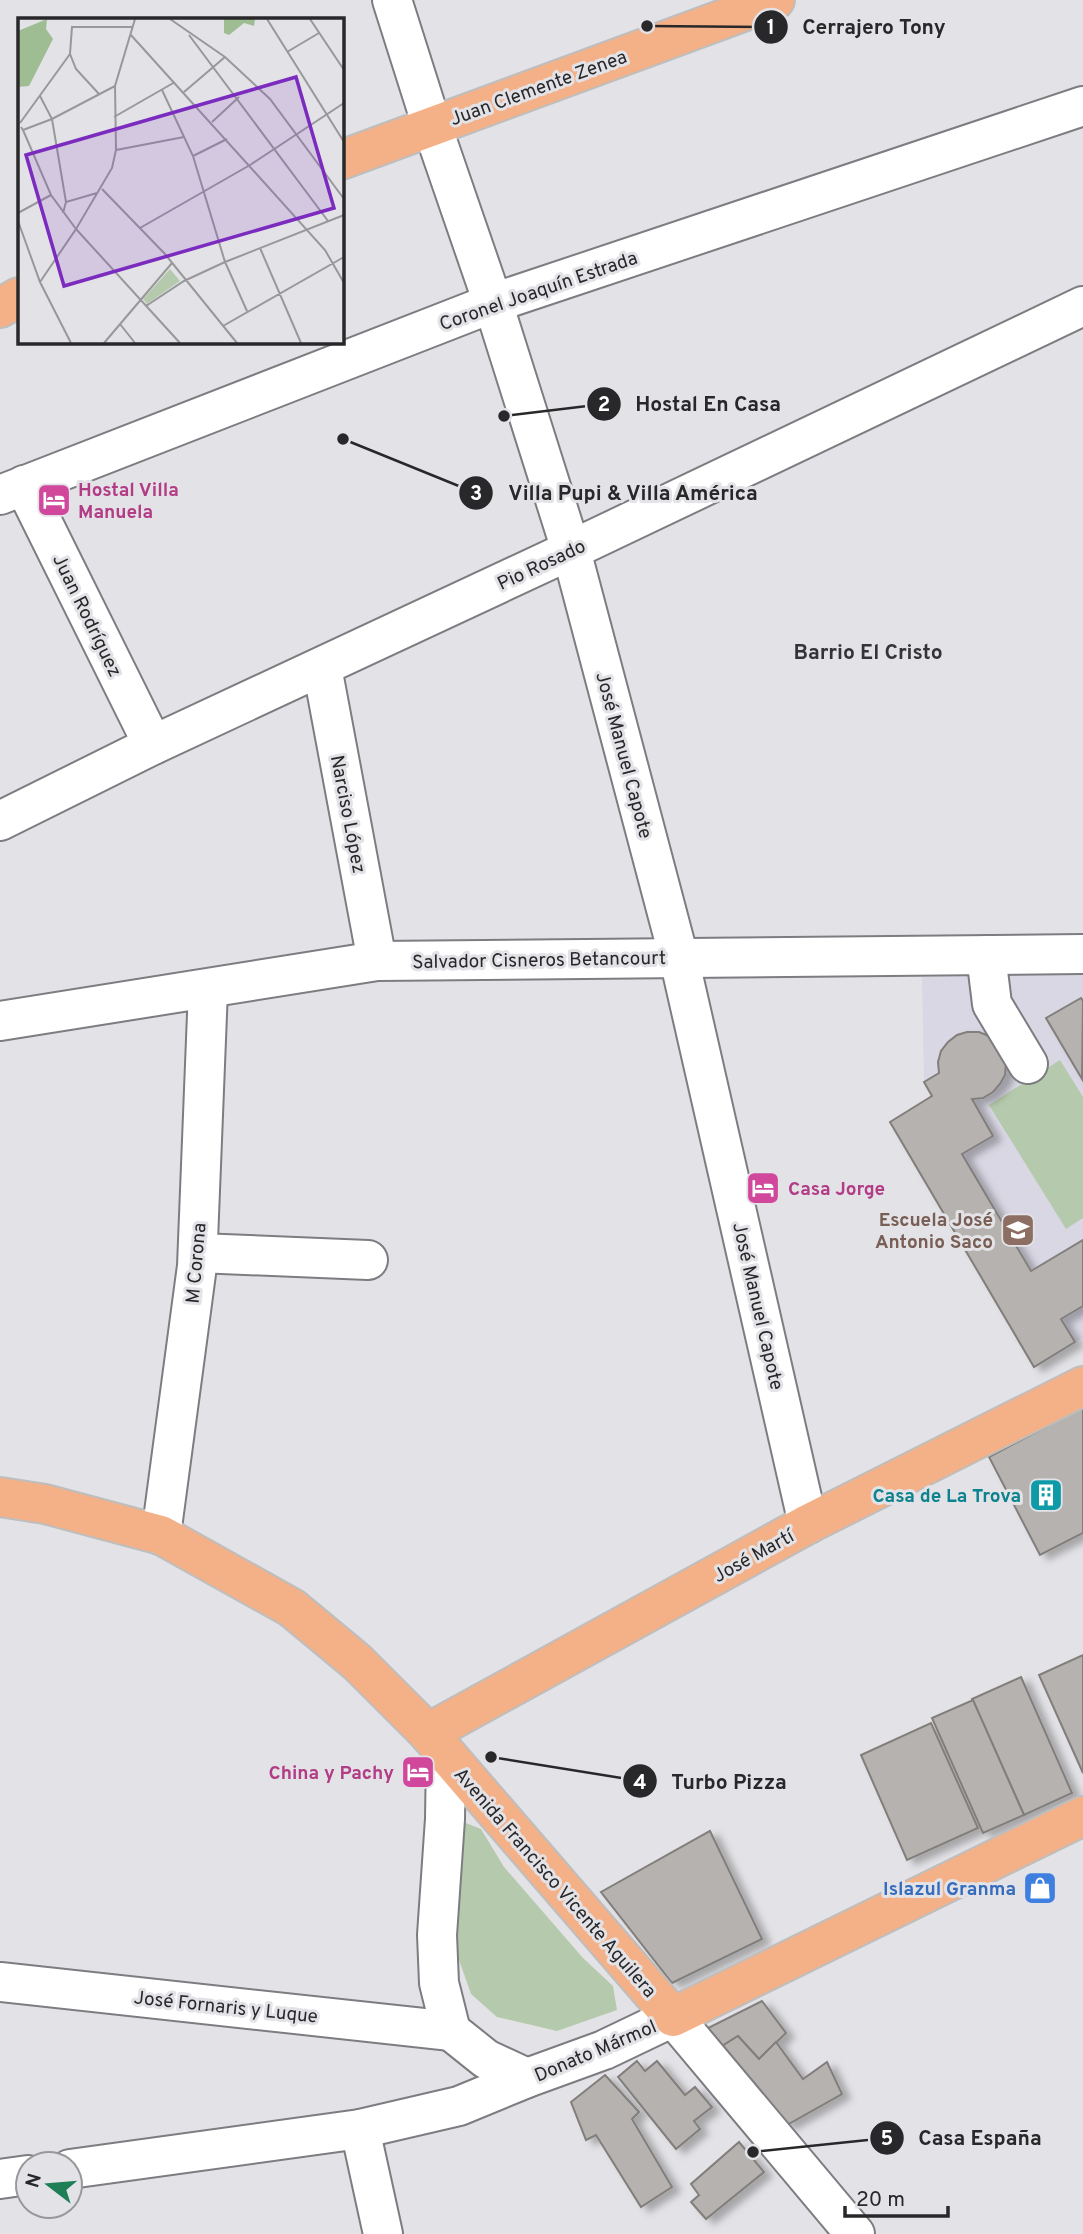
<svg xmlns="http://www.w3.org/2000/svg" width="1083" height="2234" viewBox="0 0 1083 2234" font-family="Overpass,sans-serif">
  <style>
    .built { fill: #d8d7e3 }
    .green { fill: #b5caac }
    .building { fill: #b5b2af; stroke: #817e7b; stroke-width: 2; filter: url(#shadow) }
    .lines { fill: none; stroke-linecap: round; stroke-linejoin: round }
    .minor-casing { stroke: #7d7c80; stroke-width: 42 }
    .major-casing { stroke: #bebebf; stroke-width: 42 }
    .minor { stroke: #fff; stroke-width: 38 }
    .major { stroke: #f4b086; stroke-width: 38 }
    .labels { text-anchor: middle; stroke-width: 6; stroke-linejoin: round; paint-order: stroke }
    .street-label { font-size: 19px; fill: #28282a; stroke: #e3e3e7 }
    .hotel-label { font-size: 19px; font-weight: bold; fill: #b23c85; stroke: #e3e3e7; text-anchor: start }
    .education-label { font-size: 19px; font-weight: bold; fill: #785e54; stroke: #e3e3e7; text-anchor: end }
    .culture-label { font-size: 19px; font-weight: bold; fill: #0d838f; stroke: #e3e3e7; text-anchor: end }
    .shop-label { font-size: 19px; font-weight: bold; fill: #366cbe; stroke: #e3e3e7; text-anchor: end }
    .neighbourhood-label { font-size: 21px; font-weight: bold; fill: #343438; stroke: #e3e3e7 }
    .inset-road { fill: none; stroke: #98989b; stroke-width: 2 }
    .view { fill: #7b2cbf; fill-opacity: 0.15; stroke: #7b2cbf; stroke-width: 3.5 }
    .inset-edge { fill: none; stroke: #28282a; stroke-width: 3.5 }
    .leader { fill: none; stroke: #28282a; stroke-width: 2.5 }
    .callout-dot { fill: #28282a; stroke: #e3e3e7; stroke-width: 2.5 }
    .mark-label { font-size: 21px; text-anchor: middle; font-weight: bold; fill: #fff }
    .callout-label { font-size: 21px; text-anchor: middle; font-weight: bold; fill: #28282a; stroke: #e3e3e7; stroke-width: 6; stroke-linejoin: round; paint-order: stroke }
  </style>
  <defs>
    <filter id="shadow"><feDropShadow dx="8" dy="4.5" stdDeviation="3.5" flood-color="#0004"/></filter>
  </defs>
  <rect width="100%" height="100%" fill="#e3e3e7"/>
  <polygon class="built" points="1083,973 1083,1338 1034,1367 890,1122 932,1096 924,1082 922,977"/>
  <g class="green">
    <polygon points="1060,1060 1083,1097 1083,1218 1066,1229 989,1105"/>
    <polygon points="466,1823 481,1829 504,1867 583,1958 613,1986 617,2010 557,2031 497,2017 471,1994 451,1937 456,1835"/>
  </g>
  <g class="building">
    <polygon points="1081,998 1083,1001 1082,1079 1046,1018"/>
    <polygon points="967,1032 979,1032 989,1036 1006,1063 1005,1075 1000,1084 993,1092 983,1098 972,1099 993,1136 962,1154 1031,1271 1083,1240 1083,1306 1061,1319 1075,1342 1034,1367 890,1122 932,1096 924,1082 939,1073 938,1062 941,1051 948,1042 957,1035"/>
    <polygon points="1083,1407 1083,1533 1040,1555 989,1457"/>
    <polygon points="1083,1655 1083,1773 1039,1675"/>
    <polygon points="1021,1677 1072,1793 1024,1815 972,1699"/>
    <polygon points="973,1700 1024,1815 983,1833 932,1718"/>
    <polygon points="931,1723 978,1828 907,1860 861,1755"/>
    <polygon points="710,1831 762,1939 672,1983 601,1892"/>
    <polygon points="762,2001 786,2033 759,2059 738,2036 719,2048 704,2030"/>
    <polygon points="738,2036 759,2059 776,2042 803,2079 827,2062 842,2094 787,2125 719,2048"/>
    <polygon points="637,2061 645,2071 657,2061 685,2095 695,2087 712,2107 694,2121 700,2129 676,2149 618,2077"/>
    <polygon points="605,2075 639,2112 632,2119 672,2187 641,2207 596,2135 586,2140 571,2102"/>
    <polygon points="739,2142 764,2172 706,2219 691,2202 699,2195 691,2184"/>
  </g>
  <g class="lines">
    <g class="minor-casing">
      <g id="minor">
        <polyline points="392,0 432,126 493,303 571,550 679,958 808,1524"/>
        <polyline points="24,485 153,745"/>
        <polyline points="0,495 493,303 1083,106"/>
        <polyline points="322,667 377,961"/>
        <polyline points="0,821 153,745 571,550 1083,306"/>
        <polyline points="986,955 992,1004 1028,1064"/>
        <polyline points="0,1021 377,961 1083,954"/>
        <polyline points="198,1253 368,1260"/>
        <polyline points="161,1535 197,1266 208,989"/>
        <polyline points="446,1756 445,1819 437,1935 439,1983 451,2031 486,2059 527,2078"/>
        <polyline points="0,1982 451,2031"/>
        <polyline points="360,2129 383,2234"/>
        <polyline points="70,2169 360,2129 459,2106 527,2078 604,2050 673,2017 855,2234"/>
        <polyline points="0,2179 28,2175"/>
      </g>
    </g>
    <g class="major-casing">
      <g id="major">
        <polyline points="341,160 775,0"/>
        <polyline points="0,308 19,297"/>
        <polyline points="0,1497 45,1504 161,1535 292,1608 357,1662 428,1733 673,2017 1083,1816"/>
        <polyline points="428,1733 808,1524 1083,1386"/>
      </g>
    </g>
    <use href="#minor" class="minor"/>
    <use href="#major" class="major"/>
  </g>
  <defs>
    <g id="hotel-square" transform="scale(1.75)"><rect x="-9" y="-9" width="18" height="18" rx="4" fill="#d1479c" stroke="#e3e3e7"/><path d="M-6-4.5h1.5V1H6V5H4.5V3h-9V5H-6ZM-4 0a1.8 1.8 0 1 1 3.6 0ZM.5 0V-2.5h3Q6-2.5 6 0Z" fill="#fff"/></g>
    <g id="school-square" transform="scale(1.75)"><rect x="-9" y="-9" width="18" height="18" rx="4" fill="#8d6e63" stroke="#e3e3e7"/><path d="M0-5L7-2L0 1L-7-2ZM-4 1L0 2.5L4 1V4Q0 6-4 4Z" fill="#fff"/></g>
    <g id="building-square" transform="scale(1.75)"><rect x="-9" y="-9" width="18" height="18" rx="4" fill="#0f9aa8" stroke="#e3e3e7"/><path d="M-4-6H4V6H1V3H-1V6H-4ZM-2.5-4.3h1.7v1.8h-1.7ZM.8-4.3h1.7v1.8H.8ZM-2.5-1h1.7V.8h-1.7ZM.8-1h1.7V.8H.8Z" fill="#fff"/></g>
    <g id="shop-square" transform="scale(1.75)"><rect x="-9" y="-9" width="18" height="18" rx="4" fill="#3f7fe0" stroke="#e3e3e7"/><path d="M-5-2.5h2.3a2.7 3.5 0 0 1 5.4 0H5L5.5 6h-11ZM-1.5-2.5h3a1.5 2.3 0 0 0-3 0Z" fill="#fff"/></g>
  </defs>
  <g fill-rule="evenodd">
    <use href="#hotel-square" x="54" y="500"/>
    <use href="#hotel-square" x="763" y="1188"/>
    <use href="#school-square" x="1018" y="1230"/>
    <use href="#building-square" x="1046" y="1495"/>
    <use href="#hotel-square" x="418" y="1772"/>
    <use href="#shop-square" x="1040" y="1888"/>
  </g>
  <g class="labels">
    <g class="street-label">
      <text transform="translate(538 87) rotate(-20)" y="7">Juan Clemente Zenea</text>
      <text transform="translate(538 290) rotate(-19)" y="7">Coronel Joaquín Estrada</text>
      <text transform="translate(541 564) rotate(-25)" y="7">Pio Rosado</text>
      <text transform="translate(88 615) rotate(64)" y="7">Juan Rodríguez</text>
      <text transform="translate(625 755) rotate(75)" y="7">José Manuel Capote</text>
      <text transform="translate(349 814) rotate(79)" y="7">Narciso López</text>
      <text transform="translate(539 959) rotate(-1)" y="7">Salvador Cisneros Betancourt</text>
      <text transform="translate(195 1263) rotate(-85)" y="7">M Corona</text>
      <text transform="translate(759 1306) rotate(77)" y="7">José Manuel Capote</text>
      <text transform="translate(753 1555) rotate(-29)" y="7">José Martí</text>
      <text transform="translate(556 1882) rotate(49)" y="7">Avenida Francisco Vicente Aguilera</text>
      <text transform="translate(226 2006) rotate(6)" y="7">José Fornaris y Luque</text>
      <text transform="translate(595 2050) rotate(-23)" y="7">Donato Mármol</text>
    </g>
    <g class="hotel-label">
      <text x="78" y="496">Hostal Villa<tspan x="78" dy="22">Manuela</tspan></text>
      <text x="788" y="1195">Casa Jorge</text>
      <text x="394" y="1779" text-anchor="end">China y Pachy</text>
    </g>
    <g class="education-label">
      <text x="993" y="1226">Escuela José<tspan x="993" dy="22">Antonio Saco</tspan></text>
    </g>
    <g class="culture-label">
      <text x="1021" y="1502">Casa de La Trova</text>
    </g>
    <g class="shop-label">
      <text x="1016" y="1895">Islazul Granma</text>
    </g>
    <g class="neighbourhood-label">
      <text x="868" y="659">Barrio El Cristo</text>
    </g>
  </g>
  <g transform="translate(18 18)">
    <rect width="326" height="326" fill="#e3e3e7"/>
    <path d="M152,251L162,263L129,286L125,281Z" fill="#b5caac"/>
    <path d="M29,1L28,11L35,21L11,68L0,69V13ZM206,1H237L236,8L226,5L211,17L206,15Z" fill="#9ebd93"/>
    <path class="inset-road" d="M117,1L97,68L98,132L94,150L58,211L162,325M152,1L207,39L252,81L326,181M249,1L326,124M292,1L326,52M112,16L307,232L326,265M171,17L310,203M269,34L301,15M52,36L58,51L81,76M144,72L175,138L207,244L229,293M166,74L207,39M22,78L34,101L48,184M96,99L157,64M194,104L221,79M2,105L52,36L54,9H114M3,109L5,112L34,101L97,68M5,112L33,177L58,211L22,264M98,132L166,119M175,138L209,121M84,171L147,236L219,325M0,195L33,177M45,195L48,184L79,175M0,203L22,264L53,325M122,210L232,147L326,85M242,230L283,325M128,288L166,263L207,244L326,197M102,306L117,325M205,308L326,239M86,325L154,245"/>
    <path class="view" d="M278,59L316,190L46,268L8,137Z"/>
    <rect width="326" height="326" class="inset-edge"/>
  </g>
  <path class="leader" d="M647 26L771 27M504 416L604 404M343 439L476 493M491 1757L640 1781M753 2152L887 2138"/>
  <g class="callout-dot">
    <circle cx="647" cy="26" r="7"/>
    <circle cx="504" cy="416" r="7"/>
    <circle cx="343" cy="439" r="7"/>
    <circle cx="491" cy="1757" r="7"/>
    <circle cx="753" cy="2152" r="7"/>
    <circle cx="771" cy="27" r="18"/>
    <circle cx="604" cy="404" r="18"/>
    <circle cx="476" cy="493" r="18"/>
    <circle cx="640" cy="1781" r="18"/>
    <circle cx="887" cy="2138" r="18"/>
  </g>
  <g class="mark-label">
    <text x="771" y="34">1</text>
    <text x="604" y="411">2</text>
    <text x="476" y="500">3</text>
    <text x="640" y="1789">4</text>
    <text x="887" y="2145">5</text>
  </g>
  <g class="callout-label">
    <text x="874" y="34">Cerrajero Tony</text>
    <text x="708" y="411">Hostal En Casa</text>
    <text x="633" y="500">Villa Pupi &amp; Villa América</text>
    <text x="729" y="1789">Turbo Pizza</text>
    <text x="980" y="2145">Casa España</text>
  </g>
  <g transform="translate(49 2185) rotate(286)"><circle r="33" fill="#e3e3e7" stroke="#98989b" stroke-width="2"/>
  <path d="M0-5L12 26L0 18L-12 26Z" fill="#1e7e56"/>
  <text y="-10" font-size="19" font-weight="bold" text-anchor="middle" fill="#28282a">N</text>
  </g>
  <path d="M845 2206v10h103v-10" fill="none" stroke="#28282a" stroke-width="3.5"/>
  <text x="856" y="2206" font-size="21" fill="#28282a" stroke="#e3e3e7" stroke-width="5" paint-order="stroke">20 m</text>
</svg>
